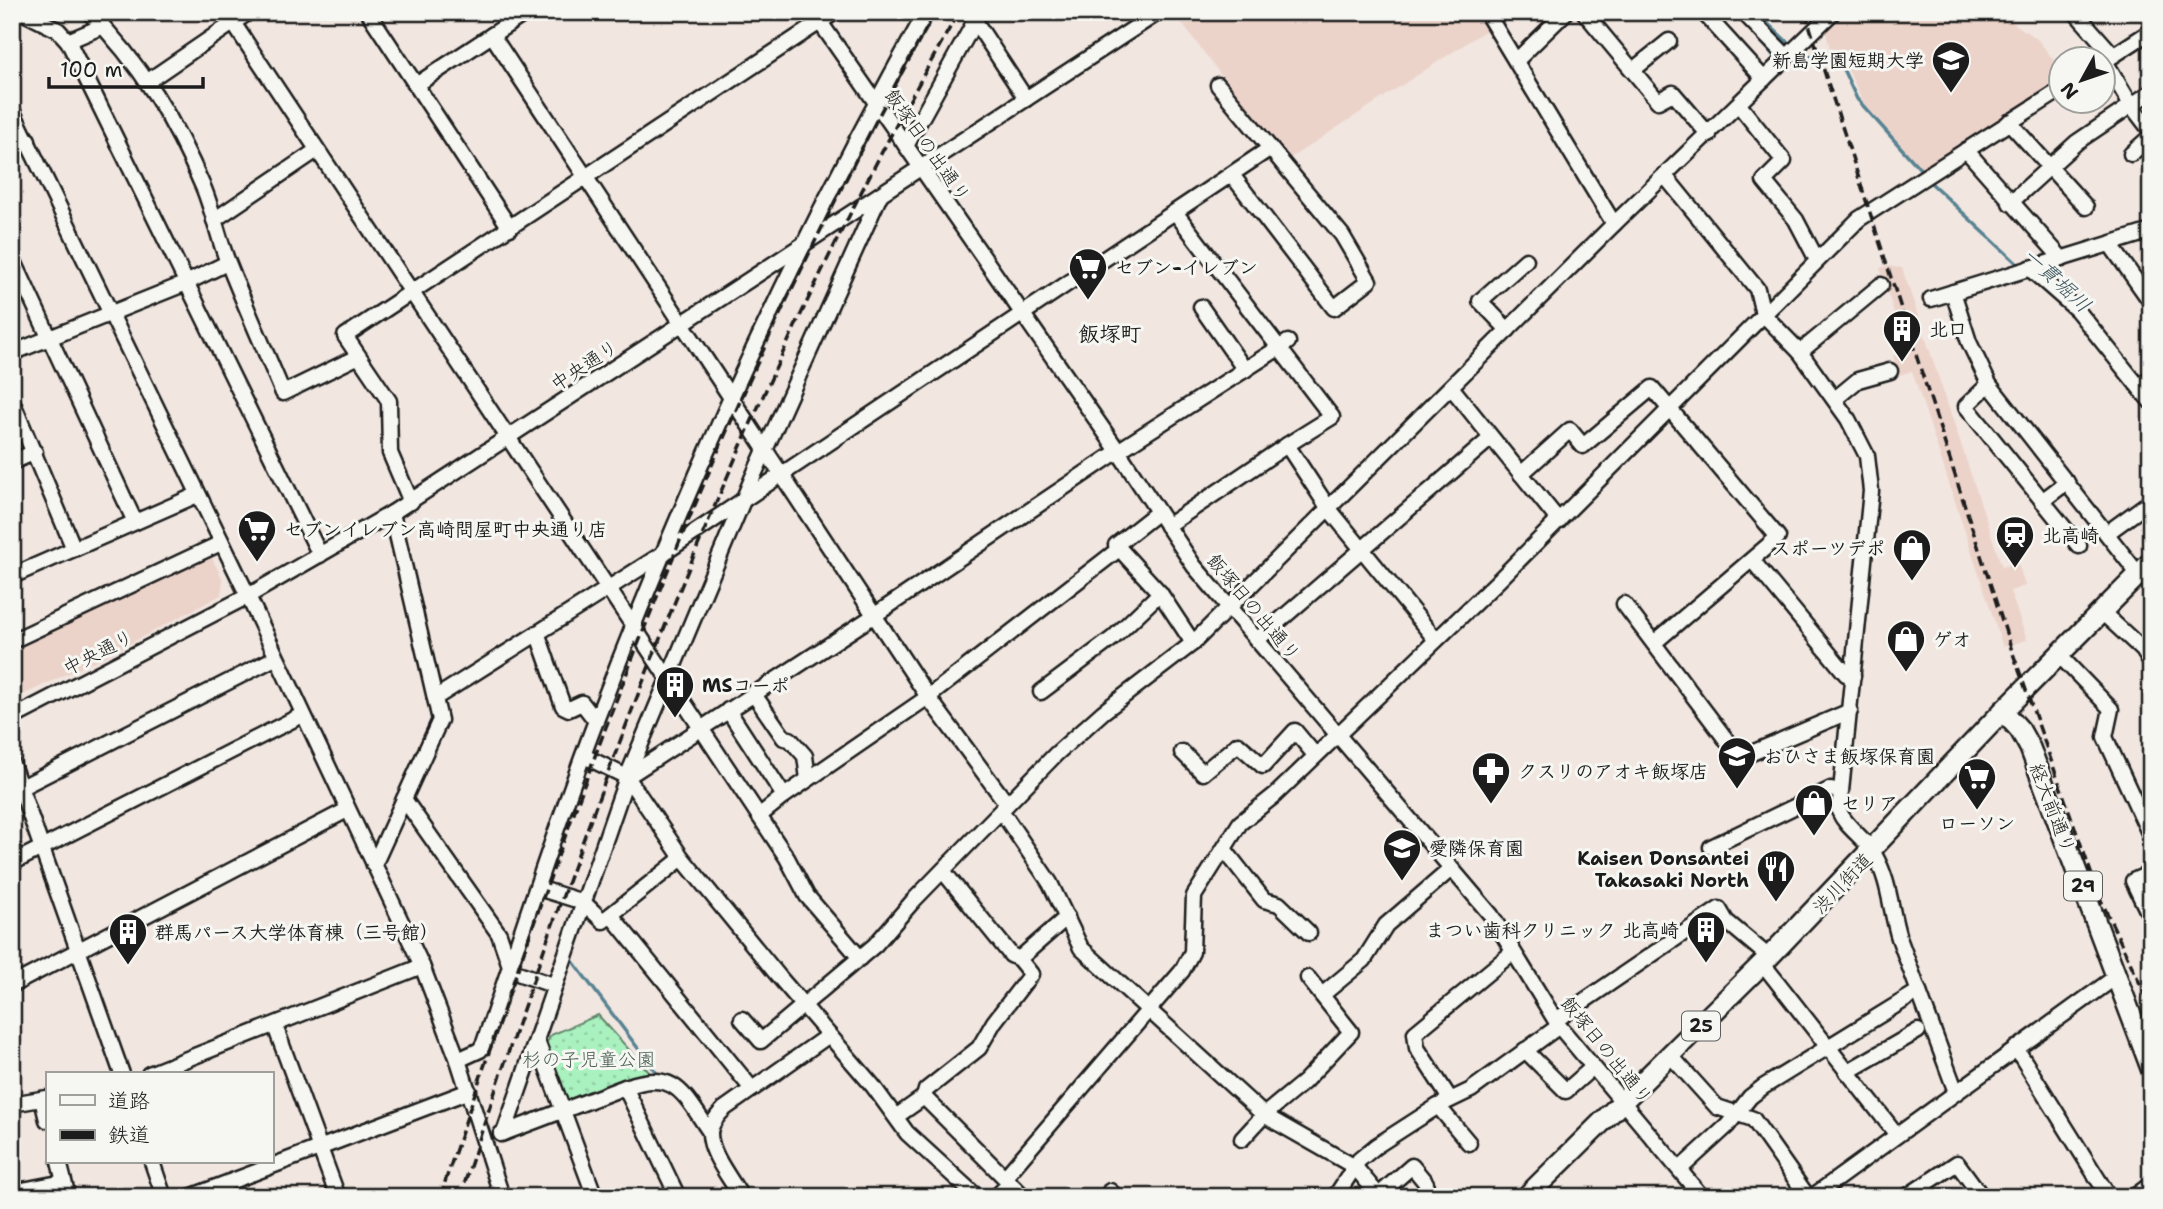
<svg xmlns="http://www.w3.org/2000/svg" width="2163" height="1209" viewBox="0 0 2163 1209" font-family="'Shantell Sans','Klee One',sans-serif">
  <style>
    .built { fill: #ecd3ca }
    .green { fill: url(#green-dots); stroke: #62866d; stroke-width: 2 }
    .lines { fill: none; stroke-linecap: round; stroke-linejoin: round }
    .stream { stroke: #588392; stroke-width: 3.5 }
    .minor-casing { stroke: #1c1c1c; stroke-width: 19 }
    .major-casing { stroke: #1c1c1c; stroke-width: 24 }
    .minor { stroke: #f6f6f2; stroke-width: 14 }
    .major { stroke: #f6f6f2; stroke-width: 19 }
    .rail { stroke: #1c1c1c; stroke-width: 3.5; stroke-dasharray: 10 5; stroke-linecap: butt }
    .labels { text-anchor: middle; stroke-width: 6; stroke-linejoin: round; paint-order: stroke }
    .shield { fill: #f6f6f2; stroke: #5d5d5c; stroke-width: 2 }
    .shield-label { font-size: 18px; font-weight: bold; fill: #1c1c1c }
    .poi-label { font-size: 19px; font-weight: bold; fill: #1c1c1c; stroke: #f6f6f2; text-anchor: start }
    .street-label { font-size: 19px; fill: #1c1c1c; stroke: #f6f6f2 }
    .park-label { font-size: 19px; fill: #465c4d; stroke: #f6f6f2 }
    .water-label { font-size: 21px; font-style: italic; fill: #3f5861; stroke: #f6f6f2 }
    .neighbourhood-label { font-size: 21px; font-weight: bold; fill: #1c1c1c; stroke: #f6f6f2 }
  </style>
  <defs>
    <pattern id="green-dots" width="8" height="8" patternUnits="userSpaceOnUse" patternTransform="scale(1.75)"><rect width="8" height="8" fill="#a9f1be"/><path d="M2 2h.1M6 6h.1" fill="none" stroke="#91cea3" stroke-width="1.8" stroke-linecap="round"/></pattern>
  </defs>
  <rect width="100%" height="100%" fill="#f1e6e0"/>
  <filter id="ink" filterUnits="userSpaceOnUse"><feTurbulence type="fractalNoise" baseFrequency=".0143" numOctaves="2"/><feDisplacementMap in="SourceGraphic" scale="14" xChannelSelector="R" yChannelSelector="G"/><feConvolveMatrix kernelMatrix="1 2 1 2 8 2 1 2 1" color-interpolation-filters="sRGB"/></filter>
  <g filter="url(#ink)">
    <g class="built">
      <polygon points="1184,12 1478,12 1488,29 1286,161 1177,17"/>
      <polygon points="1843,12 1997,12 2037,39 2061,69 2061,83 1924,171 1864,104 1843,59 1837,50 1830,48 1825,30"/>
      <polygon points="1887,266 1902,268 2002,567 2018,563 2025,586 2010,591 2027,640 2003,647 1912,371 1899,375 1893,356 1906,352 1880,268"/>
      <polygon points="210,554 223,580 221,595 120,649 12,700 12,647"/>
    </g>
    <polygon class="green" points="598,1015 650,1073 568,1104 545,1045 551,1035"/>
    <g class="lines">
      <g class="stream">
        <polyline points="1755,12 1793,47"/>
        <polyline points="1761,40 1775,58"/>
        <polyline points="1799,52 1808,57 1835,52 1857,99 1922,171"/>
        <polyline points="1930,182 2022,268"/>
        <polyline points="572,960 658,1075"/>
      </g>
      <g class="minor-casing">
        <g id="minor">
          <polyline points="22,12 58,30 68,41 320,555"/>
          <path d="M89,12C141,63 176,123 204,189C214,214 219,241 229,265C246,308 265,350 283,393L357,357"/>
          <polyline points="226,12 787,858 807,896 860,958"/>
          <polyline points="368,12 510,228"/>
          <polyline points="813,12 1118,451 1194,566 1491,915 1559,1026 1702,1197"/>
          <polyline points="1486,12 1614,224"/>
          <polyline points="1584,12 1658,101 1673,93 1709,135"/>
          <polyline points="1703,12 1764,79"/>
          <polyline points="1743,12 1787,57"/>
          <polyline points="2075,12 2113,55"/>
          <polyline points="971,15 1026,99"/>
          <polyline points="492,35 928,697 1007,804"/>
          <polyline points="68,41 103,26"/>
          <polyline points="2108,59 2151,31"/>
          <polyline points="1516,61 1566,12"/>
          <polyline points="2105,61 2131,105 2151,131"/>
          <polyline points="1633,70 1669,41"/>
          <polyline points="148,81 249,12"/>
          <polyline points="416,85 527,12"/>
          <polyline points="1218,85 1342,235 1369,281 1334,308 1232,175"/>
          <polyline points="1739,105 1784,161 1764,181 1796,220 1817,260"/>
          <polyline points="12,110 248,596 422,966 458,1060 502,1197"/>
          <polyline points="2009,122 2086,207"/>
          <polyline points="12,145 28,140"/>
          <polyline points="906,146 980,12"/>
          <polyline points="1966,150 2062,259"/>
          <polyline points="2131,154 2151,136"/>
          <path d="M1665,176L1757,289L1763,314L1800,352L1848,419L1867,456L1871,491L1839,811C1846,828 1865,838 1874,854C1890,881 1890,909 1899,938L1956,1092"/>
          <polyline points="2010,203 2077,142 2151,92"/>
          <polyline points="1175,212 1332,417 1287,445 1329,509 1436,640"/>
          <polyline points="214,220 317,150"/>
          <polyline points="2110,244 2151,302"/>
          <polyline points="12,257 135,522"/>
          <polyline points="2029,268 2077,310 2151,402"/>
          <polyline points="1953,292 1969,342 1989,384 2139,575"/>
          <polyline points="1931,299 2151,231"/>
          <polyline points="1201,307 1245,370"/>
          <polyline points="1508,330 1480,301 1526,260"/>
          <polyline points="1800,352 1881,285"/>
          <polyline points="12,353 184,284 227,263"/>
          <polyline points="1989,384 1966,406 2079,546"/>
          <polyline points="2139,386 2151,378"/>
          <polyline points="1451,387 1559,521"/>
          <polyline points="1835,399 1858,380 1890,371"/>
          <polyline points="12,401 74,549"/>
          <polyline points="12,462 35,452"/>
          <polyline points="1521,474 1570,430 1583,446 1652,388 1778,537 1654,643"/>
          <polyline points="2042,501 2067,482"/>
          <polyline points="411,502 390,453 389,401 345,336 835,12"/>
          <polyline points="1158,512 1116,545 1160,593 1193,643"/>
          <polyline points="1167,526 1287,445"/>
          <polyline points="2107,533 2151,501"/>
          <polyline points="1752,560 1846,674 1853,676"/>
          <polyline points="12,576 197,495"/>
          <polyline points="1624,604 1740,758 1850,711"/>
          <polyline points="2103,613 2143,650 2151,663"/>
          <polyline points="538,635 563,706 569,709 582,703 596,721"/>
          <polyline points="1257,640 1491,438"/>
          <polyline points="12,641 221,543"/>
          <polyline points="2059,655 2111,709 2105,737 2151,837"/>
          <polyline points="1041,692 1113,638 1160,593"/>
          <polyline points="753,693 784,738 790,739 805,756 808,779"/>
          <polyline points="435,698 664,553 1269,149"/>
          <polyline points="728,710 784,796"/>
          <polyline points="12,718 248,596 392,513 1159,12"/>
          <polyline points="1182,752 1203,773 1238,744 1263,766 1295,731 1315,755"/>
          <polyline points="584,756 627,777 875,615 1118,451 1288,342"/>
          <polyline points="12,764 122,1074"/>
          <polyline points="627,777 682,858 780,978 873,1086 907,1133 977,1197"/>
          <polyline points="14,791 275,658"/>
          <polyline points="404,799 499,934 510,966"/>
          <polyline points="1002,812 1050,883 1081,948 1264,1115 1355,1167 1380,1197"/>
          <polyline points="759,816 784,796 928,697 1119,549"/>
          <polyline points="1711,847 1831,789 1840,791"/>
          <polyline points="1224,849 1264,900 1279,904 1309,933"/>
          <polyline points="12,863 302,715"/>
          <polyline points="374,865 440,720 392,513"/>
          <polyline points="2151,873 2133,881 2147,910 2151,909"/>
          <polyline points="538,888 583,902 603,921 682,858"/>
          <polyline points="611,915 752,1089"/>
          <polyline points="1019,959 1067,917"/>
          <polyline points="1763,964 1897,1135"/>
          <polyline points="509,970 553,985"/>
          <polyline points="12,985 347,810"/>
          <polyline points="1322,995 1364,960 1386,925 1451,869"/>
          <polyline points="742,1019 761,1041 875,945 913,901 1056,754 1103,712 1193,643 1614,224 1833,12"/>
          <polyline points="1556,1020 1719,909 1726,921 1769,957"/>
          <polyline points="275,1026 338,1197"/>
          <polyline points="537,1041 595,1197"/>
          <polyline points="2016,1048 2109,1197"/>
          <polyline points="1525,1050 1566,1091 1593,1067"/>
          <polyline points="1671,1056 1717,1107 1753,1119 1808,1197"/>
          <path d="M458,1060L480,1050L484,1043C521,935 556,825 597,718C690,476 799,238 926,12"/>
          <polyline points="1847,1072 1918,1031"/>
          <polyline points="149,1074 422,966"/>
          <path d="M625,1087C676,1068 684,1095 710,1132"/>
          <polyline points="924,1097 926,1090 979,1048 994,1022 1031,974 1019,959 1011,955 943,871"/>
          <polyline points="42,1099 47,1120"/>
          <polyline points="1450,1099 1417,1048 1415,1033 1513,952"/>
          <polyline points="12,1104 47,1098"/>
          <polyline points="1438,1106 1469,1143"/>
          <polyline points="897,1116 924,1097 1024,1197"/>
          <polyline points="504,1133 627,777 752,479 880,195"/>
          <polyline points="501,1134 625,1087 678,1197"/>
          <polyline points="1242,1139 1264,1115 1304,1082 1351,1032 1308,978"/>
          <polyline points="59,1162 68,1197"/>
          <polyline points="152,1162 164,1197"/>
          <polyline points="1680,1169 1727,1126 1750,1097 1763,1087 1919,991"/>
          <polyline points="1006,1176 1182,971 1192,952 1194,896 1240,823 1275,795 1499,580 1859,219 2062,89"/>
          <polyline points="1110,1191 1116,1197"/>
          <polyline points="12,1192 64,1182"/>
          <polyline points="1379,1195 1412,1166 1426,1183"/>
          <polyline points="190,1197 469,1091"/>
          <path d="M741,1197C732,1180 709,1153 710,1132C711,1123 718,1115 724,1109L829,1035"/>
          <polyline points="996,1197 1009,1184"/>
          <polyline points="1335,1197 1359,1160 1376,1146 1438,1106 1471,1090 1559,1026"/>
          <polyline points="1812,1197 2117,976"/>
          <polyline points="1906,1197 1957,1163 1982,1197"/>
          <polyline points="2134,1197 2151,1184"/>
        </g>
      </g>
      <g class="major-casing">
        <g id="major">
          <polyline points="2003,711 2020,730 2030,748 2151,1068"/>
          <polyline points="1526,1197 1769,957 2003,711 2151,562"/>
        </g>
      </g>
      <use href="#minor" class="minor"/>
      <use href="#major" class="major"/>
      <g class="rail">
        <polyline points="1805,12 2010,645 2100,898 2151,1007"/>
        <path d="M440,1197C543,889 650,587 790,293C836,198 883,103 936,12"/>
        <path d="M460,1197C594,789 744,385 959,12"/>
      </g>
    </g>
  </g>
  <defs>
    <g id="university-pin" transform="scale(2.0125)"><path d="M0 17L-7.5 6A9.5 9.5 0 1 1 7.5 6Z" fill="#1c1c1c" stroke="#f6f6f2"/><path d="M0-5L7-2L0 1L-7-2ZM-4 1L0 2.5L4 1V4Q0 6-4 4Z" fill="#fff"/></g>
    <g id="supermarket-pin" transform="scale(2.0125)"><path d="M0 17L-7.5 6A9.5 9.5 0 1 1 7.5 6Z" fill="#1c1c1c" stroke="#f6f6f2"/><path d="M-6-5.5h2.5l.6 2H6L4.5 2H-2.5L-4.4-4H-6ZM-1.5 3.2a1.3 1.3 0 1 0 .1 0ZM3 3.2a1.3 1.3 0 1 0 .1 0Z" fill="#fff"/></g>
    <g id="building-pin" transform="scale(2.0125)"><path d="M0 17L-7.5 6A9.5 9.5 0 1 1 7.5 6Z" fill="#1c1c1c" stroke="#f6f6f2"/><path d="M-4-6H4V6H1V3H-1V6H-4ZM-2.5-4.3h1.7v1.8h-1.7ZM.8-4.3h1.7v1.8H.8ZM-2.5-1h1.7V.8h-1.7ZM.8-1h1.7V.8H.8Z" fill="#fff"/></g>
    <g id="station-pin" transform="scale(2.0125)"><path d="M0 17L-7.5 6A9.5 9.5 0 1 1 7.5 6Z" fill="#1c1c1c" stroke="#f6f6f2"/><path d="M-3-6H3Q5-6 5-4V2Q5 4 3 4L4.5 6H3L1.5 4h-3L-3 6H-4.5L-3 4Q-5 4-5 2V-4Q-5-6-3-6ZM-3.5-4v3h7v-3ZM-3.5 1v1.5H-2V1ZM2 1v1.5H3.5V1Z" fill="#fff"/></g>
    <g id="shop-pin" transform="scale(2.0125)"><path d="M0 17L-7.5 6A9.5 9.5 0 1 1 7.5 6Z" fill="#1c1c1c" stroke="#f6f6f2"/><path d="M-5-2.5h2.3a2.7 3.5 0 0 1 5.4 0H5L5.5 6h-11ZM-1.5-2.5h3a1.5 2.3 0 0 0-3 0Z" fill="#fff"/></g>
    <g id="school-pin" transform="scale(2.0125)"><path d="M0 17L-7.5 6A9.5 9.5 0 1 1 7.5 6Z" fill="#1c1c1c" stroke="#f6f6f2"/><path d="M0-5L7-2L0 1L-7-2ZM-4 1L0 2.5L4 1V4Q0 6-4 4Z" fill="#fff"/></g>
    <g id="pharmacy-pin" transform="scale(2.0125)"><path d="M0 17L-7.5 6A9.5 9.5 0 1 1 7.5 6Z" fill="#1c1c1c" stroke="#f6f6f2"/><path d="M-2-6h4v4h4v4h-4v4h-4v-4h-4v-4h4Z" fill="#fff"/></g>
    <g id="restaurant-pin" transform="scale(2.0125)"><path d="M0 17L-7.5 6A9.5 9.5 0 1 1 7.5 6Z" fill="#1c1c1c" stroke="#f6f6f2"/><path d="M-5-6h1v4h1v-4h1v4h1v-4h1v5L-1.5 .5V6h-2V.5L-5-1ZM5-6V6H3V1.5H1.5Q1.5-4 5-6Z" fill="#fff"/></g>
  </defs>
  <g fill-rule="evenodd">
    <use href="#university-pin" x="1951" y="60"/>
    <use href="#supermarket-pin" x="1088" y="267"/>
    <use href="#building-pin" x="1902" y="329"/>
    <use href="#supermarket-pin" x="257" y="529"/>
    <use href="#station-pin" x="2015" y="535"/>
    <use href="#shop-pin" x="1912" y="548"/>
    <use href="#shop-pin" x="1906" y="639"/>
    <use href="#building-pin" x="675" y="685"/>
    <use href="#school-pin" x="1737" y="756"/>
    <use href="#pharmacy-pin" x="1491" y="771"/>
    <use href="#supermarket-pin" x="1977" y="777"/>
    <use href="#shop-pin" x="1814" y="803"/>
    <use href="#school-pin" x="1402" y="848"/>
    <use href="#restaurant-pin" x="1776" y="869"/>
    <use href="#building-pin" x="1706" y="930"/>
    <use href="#building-pin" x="128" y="932"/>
  </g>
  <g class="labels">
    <g class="shield">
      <rect x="2064" y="871.5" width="38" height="29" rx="5"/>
      <rect x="1682" y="1011.5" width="38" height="29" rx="5"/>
    </g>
    <g class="shield-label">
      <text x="2083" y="892">29</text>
      <text x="1701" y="1032">25</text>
    </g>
    <g class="poi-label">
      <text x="1924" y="67" text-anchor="end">新島学園短期大学</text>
      <text x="1115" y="274">セブン-イレブン</text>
      <text x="1929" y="336">北口</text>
      <text x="284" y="536">セブンイレブン高崎問屋町中央通り店</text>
      <text x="2042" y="542">北高崎</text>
      <text x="1885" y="555" text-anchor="end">スポーツデポ</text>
      <text x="1933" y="646">ゲオ</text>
      <text x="702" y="692">MSコーポ</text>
      <text x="1764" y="763">おひさま飯塚保育園</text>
      <text x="1518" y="778">クスリのアオキ飯塚店</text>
      <text x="1841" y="810">セリア</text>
      <text x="1977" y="830" text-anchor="middle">ローソン</text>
      <text x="1429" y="855">愛隣保育園</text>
      <text x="1749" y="865" text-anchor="end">Kaisen Donsantei<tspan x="1749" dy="22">Takasaki North</tspan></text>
      <text x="1679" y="937" text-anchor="end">まつい歯科クリニック 北高崎</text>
      <text x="155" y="939">群馬パース大学体育棟（三号館）</text>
    </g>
    <g class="street-label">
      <text transform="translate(928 145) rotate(55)" y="7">飯塚日の出通り</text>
      <text transform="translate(584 365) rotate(-33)" y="7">中央通り</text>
      <text transform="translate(1254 607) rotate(50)" y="7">飯塚日の出通り</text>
      <text transform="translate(98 652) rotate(-27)" y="7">中央通り</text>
      <text transform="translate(2053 808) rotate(69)" y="7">経大前通り</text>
      <text transform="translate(1842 883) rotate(-46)" y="7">渋川街道</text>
      <text transform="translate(1607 1050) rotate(51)" y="7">飯塚日の出通り</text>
    </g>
    <g class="park-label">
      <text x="589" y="1066">杉の子児童公園</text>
    </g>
    <g class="water-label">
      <text transform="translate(2057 280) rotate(43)" y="7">一貫堀川</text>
    </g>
    <g class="neighbourhood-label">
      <text x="1110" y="341">飯塚町</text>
    </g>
  </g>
  <rect width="2163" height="1209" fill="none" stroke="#f6f6f2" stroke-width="42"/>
  <rect x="21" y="21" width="2121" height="1167" fill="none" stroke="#1c1c1c" stroke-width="2.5" filter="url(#ink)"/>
  <rect x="46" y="1072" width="228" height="91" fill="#f6f6f2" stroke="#9f9f9c" stroke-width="2"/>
  <rect x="60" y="1095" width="35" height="10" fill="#f6f6f2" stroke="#9f9f9c" stroke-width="2"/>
  <text x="108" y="1108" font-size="21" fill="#1c1c1c">道路</text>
  <rect x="60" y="1130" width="35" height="10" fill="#1c1c1c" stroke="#9f9f9c" stroke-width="2"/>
  <text x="108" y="1142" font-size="21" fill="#1c1c1c">鉄道</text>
  <g transform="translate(2082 80) rotate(230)"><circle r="33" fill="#f6f6f2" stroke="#9f9f9c" stroke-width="2"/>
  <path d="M0-5L12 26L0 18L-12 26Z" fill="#1c1c1c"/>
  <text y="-10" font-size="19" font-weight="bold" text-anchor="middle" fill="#1c1c1c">N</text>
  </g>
  <path d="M49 77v10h154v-10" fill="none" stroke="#1c1c1c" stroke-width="3.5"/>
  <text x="60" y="77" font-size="21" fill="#1c1c1c" stroke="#f6f6f2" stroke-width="5" paint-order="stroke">100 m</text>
</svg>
